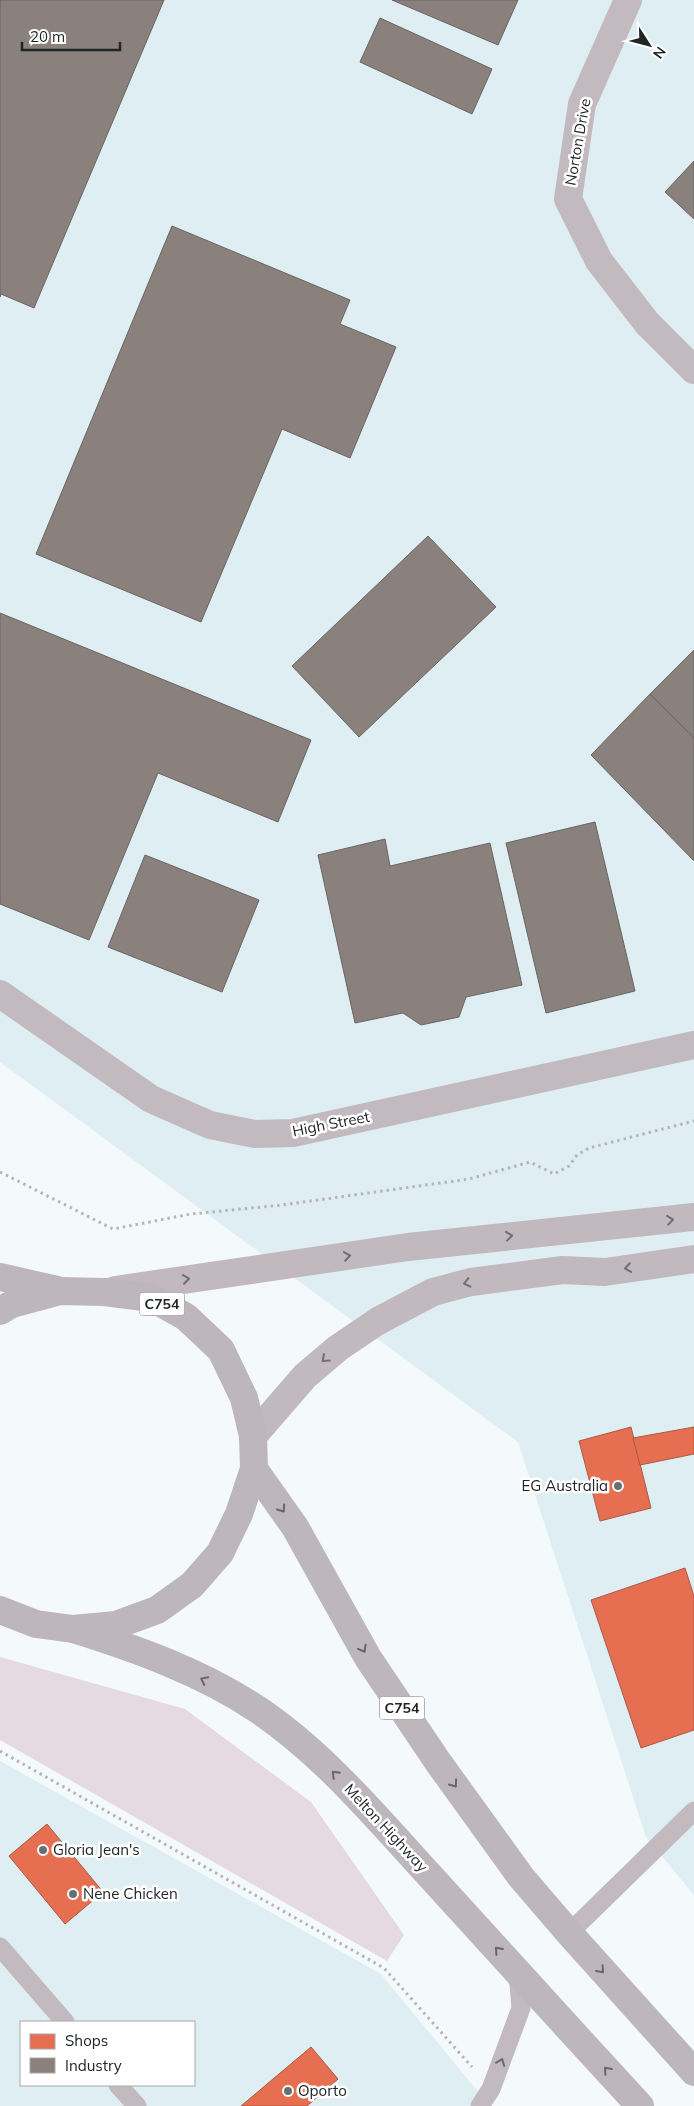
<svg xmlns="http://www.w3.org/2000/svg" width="694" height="2106" viewBox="0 0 694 2106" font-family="Mulish,sans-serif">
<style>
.built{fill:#deeef2;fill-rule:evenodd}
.green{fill:#e5dadf}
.shops{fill:#e76f51;stroke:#ab5944}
.industry{fill:#8a817c;stroke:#6a6562}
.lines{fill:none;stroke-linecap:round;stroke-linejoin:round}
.path{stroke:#b8b4b7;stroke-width:3;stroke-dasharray:2.5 4;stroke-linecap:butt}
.lane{stroke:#c2babf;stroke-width:19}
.street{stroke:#c2babf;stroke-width:28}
.secondary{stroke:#c1b9bd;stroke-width:28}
.highway{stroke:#bdb6bb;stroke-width:28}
.oneway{stroke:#706f72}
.oneway2{stroke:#676669}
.oneway3{stroke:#69686b}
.poi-dot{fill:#6a7071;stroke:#fff;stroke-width:2}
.labels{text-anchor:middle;stroke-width:5;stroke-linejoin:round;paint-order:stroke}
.shield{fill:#fff;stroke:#636667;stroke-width:1}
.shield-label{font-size:14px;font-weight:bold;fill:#202526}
.street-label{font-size:15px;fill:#202526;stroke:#fff}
.poi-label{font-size:15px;fill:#202526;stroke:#fff;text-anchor:start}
</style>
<rect width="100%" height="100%" fill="#f4fafc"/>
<g class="built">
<path d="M0,0H694V1895L646,1837L518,1442L0,1062Z"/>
<path d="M0,1761L381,1974L490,2106H0ZM21,2022H194V2085H21Z"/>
</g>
<path class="green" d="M0,1657L185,1709L311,1802L404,1935L387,1961L0,1740Z"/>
<g class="shops">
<path d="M631,1427L651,1508L600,1521L579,1441Z"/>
<path d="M694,1427V1454L640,1465L633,1438Z"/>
<path d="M685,1568L694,1596V1730L641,1748L591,1600Z"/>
<path d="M47,1824L103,1892L65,1924L9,1856Z"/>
<path d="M311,2047L338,2079L307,2106H241Z"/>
</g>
<g class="industry">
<path d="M0,0H164L34,308L1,294L0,297Z"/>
<path d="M392,0H518L498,45Z"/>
<path d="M380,18L492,69L472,114L360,62Z"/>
<path d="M694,161V219L665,192Z"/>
<path d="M172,226L350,300L340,324L396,347L350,458L282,429L201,622L36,554Z"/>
<path d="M428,536L496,607L359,737L292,666Z"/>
<path d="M0,613L311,740L278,822L158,773L89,940L0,904Z"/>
<path d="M694,650V738L650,694Z"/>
<path d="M650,694L694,738V861L591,755Z"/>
<path d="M595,822L635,991L546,1013L506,843Z"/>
<path d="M385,839L390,866L490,843L522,985L466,997L459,1017L421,1025L403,1013L355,1023L318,855Z"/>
<path d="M145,855L259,900L222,992L108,947Z"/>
</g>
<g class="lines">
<g class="path">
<path d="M0,1172L113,1229L191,1214L282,1205L469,1179L530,1162L554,1174L569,1166L577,1155L589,1148L694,1121"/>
<path d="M0,1751L384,1968L472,2067"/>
</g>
<g class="lane">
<path d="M569,1933L694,1811"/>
<path d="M0,1947L65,2022"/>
<path d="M118,2085L137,2106"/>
<path d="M480,2106L491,2089L521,2008L518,1972"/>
</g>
<g class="street">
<path d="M628,0L582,104L568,199L599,261L647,323L694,370"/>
<path d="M0,994L151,1099L210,1125L255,1134L293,1133L694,1045"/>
</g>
<g class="secondary">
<path d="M115,1290L408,1247L694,1217"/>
<path d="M253,1436L305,1376L338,1348L378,1321L433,1292L471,1282L563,1270L605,1272L694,1259"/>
</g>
<g class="highway">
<path d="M0,1277L57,1290"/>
<path d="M0,1311L12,1304L60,1291L104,1292L152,1298L186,1317L221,1350L244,1398L253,1436L254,1469L239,1514L220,1553L192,1585L157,1610L116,1625L73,1629L36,1624L0,1610"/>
<path d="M254,1469L295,1527L368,1658L438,1762L521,1877L569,1933L694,2072"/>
<path d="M73,1629C137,1649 201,1672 257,1709C324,1754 376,1817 431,1877C500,1953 570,2030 640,2106"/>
</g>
</g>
<defs><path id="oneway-chevron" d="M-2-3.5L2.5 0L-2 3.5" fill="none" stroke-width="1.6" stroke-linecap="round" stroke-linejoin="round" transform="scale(1.25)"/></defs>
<g class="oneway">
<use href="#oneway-chevron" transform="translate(670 1220) rotate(-6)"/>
<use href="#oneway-chevron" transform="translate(509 1236) rotate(-6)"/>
<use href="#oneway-chevron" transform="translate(347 1256) rotate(-8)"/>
<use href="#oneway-chevron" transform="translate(628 1268) rotate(172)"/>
<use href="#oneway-chevron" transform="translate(186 1279) rotate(-8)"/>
<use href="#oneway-chevron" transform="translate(467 1283) rotate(167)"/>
<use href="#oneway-chevron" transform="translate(325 1359) rotate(138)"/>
</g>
<g class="oneway2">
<use href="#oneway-chevron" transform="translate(282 1509) rotate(55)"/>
<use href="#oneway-chevron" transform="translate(363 1649) rotate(61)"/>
<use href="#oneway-chevron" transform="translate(204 1680) rotate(-154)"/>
<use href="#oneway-chevron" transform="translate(335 1774) rotate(-135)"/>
<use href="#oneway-chevron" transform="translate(454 1784) rotate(54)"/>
<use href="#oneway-chevron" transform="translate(498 1950) rotate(-132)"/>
<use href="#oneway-chevron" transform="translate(601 1970) rotate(48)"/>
<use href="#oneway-chevron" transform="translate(607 2070) rotate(-132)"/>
</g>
<use class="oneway3" href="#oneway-chevron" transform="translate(501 2062) rotate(-69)"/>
<g class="poi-dot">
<circle cx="618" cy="1486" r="5"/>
<circle cx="43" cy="1850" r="5"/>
<circle cx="73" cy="1894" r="5"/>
<circle cx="288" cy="2091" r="5"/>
</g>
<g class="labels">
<g class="shield">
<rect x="139.5" y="1292.5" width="45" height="23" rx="4"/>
<rect x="379.5" y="1696.5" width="45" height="23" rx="4"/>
</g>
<g class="shield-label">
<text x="162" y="1309">C754</text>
<text x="402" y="1713">C754</text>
</g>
<g class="street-label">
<text transform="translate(578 142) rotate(-80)" y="5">Norton Drive</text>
<text transform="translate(331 1124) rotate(-11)" y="5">High Street</text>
<text transform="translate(386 1828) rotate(47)" y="5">Melton Highway</text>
</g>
<g class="poi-label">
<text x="608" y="1491" text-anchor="end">EG Australia</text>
<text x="53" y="1855">Gloria Jean's</text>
<text x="83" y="1899">Nene Chicken</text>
<text x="298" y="2096">Oporto</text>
</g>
</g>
<rect x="20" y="2021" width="175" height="65" fill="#ffffff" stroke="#a6a8a8"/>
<rect x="30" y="2034" width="25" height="15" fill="#e76f51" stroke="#a6a8a8"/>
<text x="65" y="2046" font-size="15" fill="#202526">Shops</text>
<rect x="30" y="2058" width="25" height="15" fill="#8a817c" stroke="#a6a8a8"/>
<text x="65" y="2071" font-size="15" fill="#202526">Industry</text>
<g transform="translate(649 45) rotate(126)" stroke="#ffffff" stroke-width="4" paint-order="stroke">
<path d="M0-4L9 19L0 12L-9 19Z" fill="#202526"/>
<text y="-8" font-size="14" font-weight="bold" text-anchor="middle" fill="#202526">N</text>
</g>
<path d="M22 42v8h98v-8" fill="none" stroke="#202526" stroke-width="2.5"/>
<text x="30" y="42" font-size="15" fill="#202526" stroke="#ffffff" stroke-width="4" paint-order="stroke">20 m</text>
</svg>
